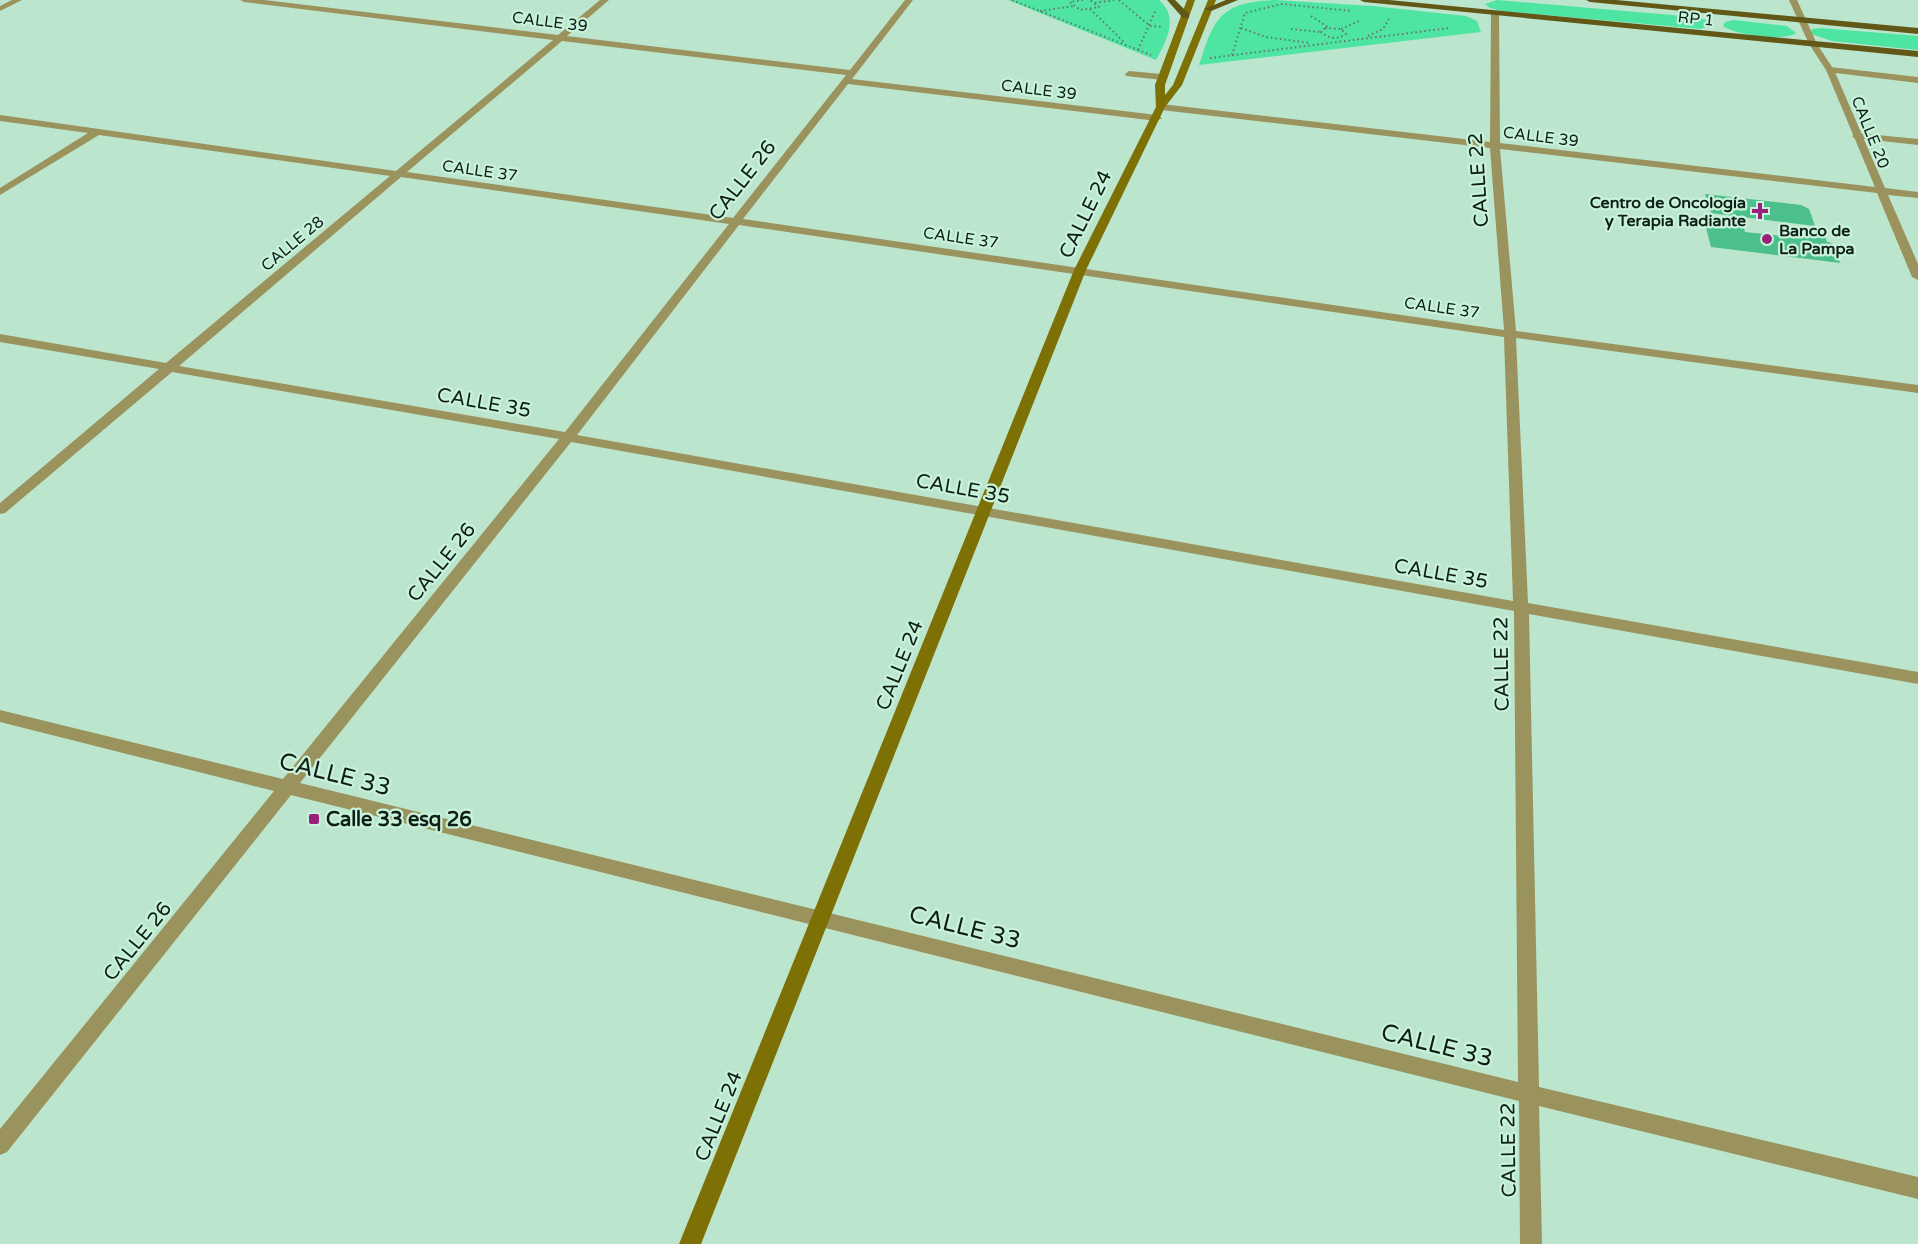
<svg xmlns="http://www.w3.org/2000/svg" width="1918" height="1244" viewBox="0 0 1918 1244" font-family="'Varela Round',sans-serif">
<style>
.green{fill:#4ee5a3}
.building{fill:#4bc08b}
.lines{fill:none;stroke-linecap:round;stroke-linejoin:round}
.path{stroke:#5e7a6a;stroke-width:2;stroke-dasharray:1.5 3;stroke-linecap:butt}
.lane{fill:#9b935d;fill-rule:evenodd}
.street{fill:#9b935d;fill-rule:evenodd}
.secondary{fill:#7d7004;fill-rule:evenodd}
.primary{fill:#615716;fill-rule:evenodd}
.poi-dot{fill:#9a217b;stroke:#c8f2da;stroke-width:2}
.labels{text-anchor:middle;stroke-width:4.5;stroke-linejoin:round;paint-order:stroke}
.far-street-label{font-size:16px;fill:#0f1f17;stroke:#c8f2da}
.far-poi-label{font-size:16px;font-weight:bold;fill:#0f1f17;stroke:#c8f2da;text-anchor:end}
.street-label{font-size:20px;fill:#0f1f17;stroke:#c8f2da}
.poi-label{font-size:20px;font-weight:bold;fill:#0f1f17;stroke:#c8f2da;text-anchor:start}
.near-street-label{font-size:24px;fill:#0f1f17;stroke:#c8f2da}
</style>
<rect width="100%" height="100%" fill="#bbe5cd"/>
<g class="green">
<path d="M1008,0H1159C1179,17 1167,40 1156,60Z"/>
<path d="M1275,0L1373,6L1466,16L1477,21L1481,32L1199,65C1214,17 1221,2 1275,0Z"/>
<path d="M1497,0L1695,17L1706,20L1711,25L1701,29L1501,11L1490,8L1485,4Z"/>
<path d="M1734,20L1787,26L1796,33C1783,42 1735,35 1723,26L1725,22Z"/>
<path d="M1821,28L1918,36V50L1832,41L1811,34L1812,29Z"/>
</g>
<g class="building">
<path d="M1705,194L1801,205L1809,209L1815,226L1711,213Z"/>
<path d="M1704,220L1743,225L1745,232L1791,237L1788,229L1824,234L1827,242L1832,243L1840,263L1711,247Z"/>
</g>
<g class="lines">
<g class="path">
<path d="M1012,0L1151,55"/>
<path d="M1083,0L1070,2L1080,10L1099,7L1090,0"/>
<path d="M1119,0L1150,26L1163,27"/>
<path d="M1095,3L1114,0"/>
<path d="M1090,9L1125,43"/>
<path d="M1040,11L1074,6"/>
<path d="M1311,16L1328,27"/>
<path d="M1241,28L1266,37L1310,43"/>
<path d="M1325,28L1341,29L1346,34C1337,40 1329,39 1321,32Z"/>
<path d="M1291,29L1321,32"/>
<path d="M1341,29L1359,21"/>
<path d="M1368,36L1383,29L1389,19"/>
<path d="M1138,50L1156,9"/>
<path d="M1232,55L1245,13L1282,4L1352,11"/>
<path d="M1210,58L1449,28"/>
</g>
<g class="lane">
<path d="M1830,67L1918,77V83L1827,72V68Z"/>
<path d="M1129,71L1162,74L1166,77L1162,80L1126,76L1125,74Z"/>
<path d="M1857,133L1918,139V145L1854,138L1852,136Z"/>
</g>
<g class="street">
<path d="M12,0H22L0,11V6Z"/>
<path d="M240,0H264L558,35L600,0H609L567,36L850,70L905,0H913L852,79L1157,115L1162,118L1157,121L848,84L743,219L1504,330L1490,148L1161,110L1156,107L1161,104L1490,142L1491,13L1495,11L1499,13L1500,143L1875,187L1826,70L1809,44L1789,0H1797L1817,44L1834,70L1885,188L1918,192V198L1888,195L1918,264V280L1912,277L1877,193L1500,149L1516,331L1918,385V393L1516,338L1528,603L1918,672V684L1529,614L1539,1087L1918,1177V1199L1539,1106L1542,1244H1520L1519,1101L291,795L7,1152L0,1155V1129L274,791L0,722V710L283,779L559,439L172,372L5,513L0,514V503L159,369L0,342V334L166,363L390,176L99,135L0,195V188L88,133L0,121V115L396,171L553,40L244,2ZM562,41L846,75L733,218L407,172ZM401,177L729,224L565,432L179,366ZM739,225L1504,337L1513,601L577,435ZM571,442L1514,611L1518,1082L300,783Z"/>
</g>
<path class="secondary" d="M1187,0H1195L1165,85V95L1173,85L1208,0H1216L1182,85L1165,107L1086,270L701,1244H679L1074,270L1156,107L1155,85Z"/>
<g class="primary">
<path d="M1167,0H1175L1189,14V18H1183Z"/>
<path d="M1226,0H1238L1211,11L1204,9Z"/>
<path d="M1360,0H1389L1918,51V57L1364,2Z"/>
<path d="M1586,0H1616L1918,28V34L1590,2Z"/>
</g>
</g>
<g class="poi-dot">
<path d="M1757 202h6v6h6v6h-6v6h-6v-6h-6v-6h6z"/>
<circle cx="1767" cy="239" r="6"/>
<rect x="308" y="813" width="12" height="12" rx="3"/>
</g>
<g class="labels">
<g class="far-street-label">
<text transform="translate(1696 18) rotate(6)" y="6">RP 1</text>
<text transform="translate(550 21) rotate(7)" y="6">CALLE 39</text>
<text transform="translate(1039 89) rotate(7)" y="6">CALLE 39</text>
<text transform="translate(1871 132) rotate(68)" y="6">CALLE 20</text>
<text transform="translate(1541 136) rotate(7)" y="6">CALLE 39</text>
<text transform="translate(480 170) rotate(8)" y="6">CALLE 37</text>
<text transform="translate(961 237) rotate(8)" y="6">CALLE 37</text>
<text transform="translate(292 243) rotate(-40)" y="6">CALLE 28</text>
<text transform="translate(1442 307) rotate(8)" y="6">CALLE 37</text>
</g>
<g class="far-poi-label">
<text x="1746" y="208">Centro de Oncología<tspan x="1746" dy="18">y Terapia Radiante</tspan></text>
<text x="1779" y="236" text-anchor="start">Banco de<tspan x="1779" dy="18">La Pampa</tspan></text>
</g>
<g class="street-label">
<text transform="translate(742 180) rotate(-52)" y="7">CALLE 26</text>
<text transform="translate(1478 180) rotate(-94)" y="7">CALLE 22</text>
<text transform="translate(1085 214) rotate(-64)" y="7">CALLE 24</text>
<text transform="translate(484 402) rotate(10)" y="7">CALLE 35</text>
<text transform="translate(963 488) rotate(10)" y="7">CALLE 35</text>
<text transform="translate(441 562) rotate(-51)" y="7">CALLE 26</text>
<text transform="translate(1441 573) rotate(10)" y="7">CALLE 35</text>
<text transform="translate(1501 664) rotate(-91)" y="7">CALLE 22</text>
<text transform="translate(899 665) rotate(-68)" y="7">CALLE 24</text>
<text transform="translate(137 941) rotate(-51)" y="7">CALLE 26</text>
<text transform="translate(718 1116) rotate(-68)" y="7">CALLE 24</text>
<text transform="translate(1508 1150) rotate(-91)" y="7">CALLE 22</text>
</g>
<g class="poi-label">
<text x="326" y="826">Calle 33 esq 26</text>
</g>
<g class="near-street-label">
<text transform="translate(335 774) rotate(14)" y="8">CALLE 33</text>
<text transform="translate(965 927) rotate(14)" y="8">CALLE 33</text>
<text transform="translate(1437 1045) rotate(14)" y="8">CALLE 33</text>
</g>
</g>
</svg>
